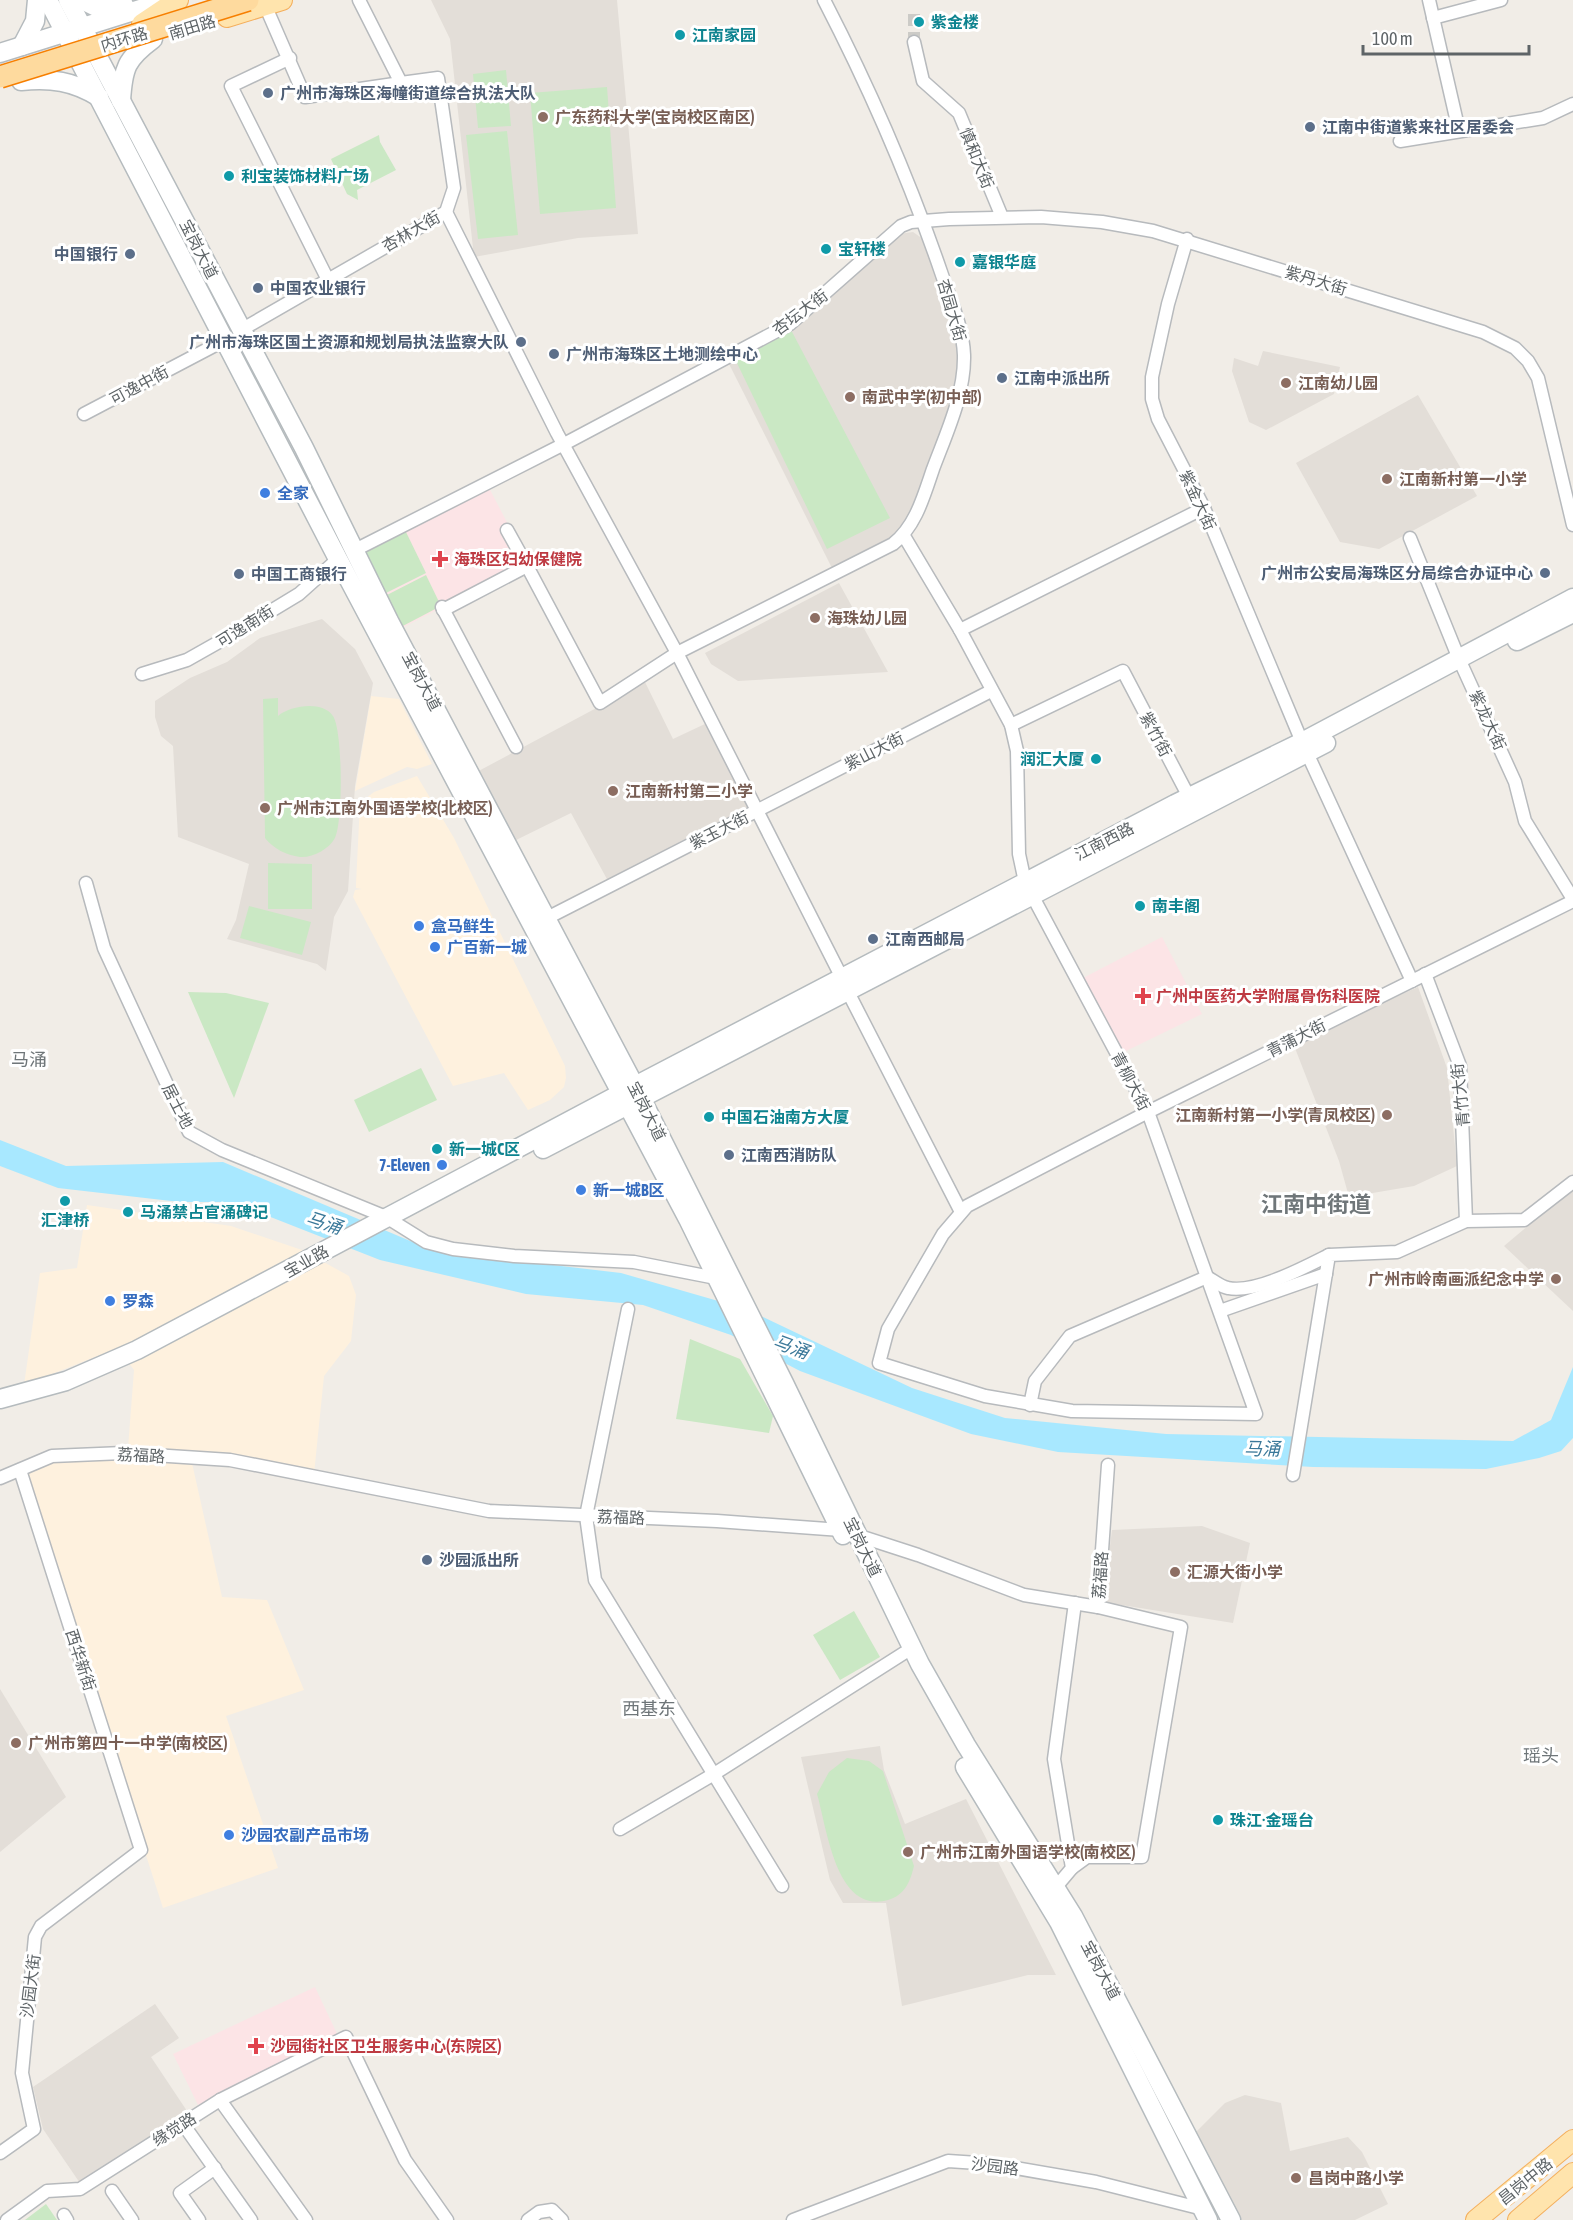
<svg xmlns="http://www.w3.org/2000/svg" width="1573" height="2220" viewBox="0 0 1573 2220" font-family="'Asap Condensed','Noto Sans SC',sans-serif">
<style>
.commercial{fill:#fef1de}
.education{fill:#e3ded8}
.medical{fill:#fce4e6}
.green{fill:#cae8c4}
.water{fill:#a8e8ff}
.lines{fill:none;stroke-linecap:round;stroke-linejoin:round}
.minor-tunnel{stroke:#cccbc7;stroke-width:12;stroke-dasharray:12 6;stroke-linecap:butt}
.minor-casing{stroke:#b7babd;stroke-width:15}
.secondary-casing{stroke:#b5bbbe;stroke-width:21}
.primary-casing{stroke:#f4af5d;stroke-width:22}
.minor{stroke:#fff;stroke-width:12}
.secondary{stroke:#fff;stroke-width:18}
.primary{stroke:#ffe4ad;stroke-width:20}
.trunk-bridge-casing{stroke:#f77f00;stroke-width:24;stroke-linecap:butt}
.trunk-bridge{stroke:#feda9e;stroke-width:21}
.culture-dot{fill:#0f9aa8;stroke:#fff;stroke-width:2}
.service-dot{fill:#5c6f8a;stroke:#fff;stroke-width:2}
.education-dot{fill:#8d6e63;stroke:#fff;stroke-width:2}
.shop-dot{fill:#3f7fe0;stroke:#fff;stroke-width:2}
.health-dot{fill:#e0444e;stroke:#fff;stroke-width:2}
.labels{text-anchor:middle;stroke-width:6;stroke-linejoin:round;paint-order:stroke}
.culture-label{font-size:16px;font-weight:bold;fill:#0d838f;stroke:#fff;text-anchor:start}
.street-label{font-size:16px;fill:#5e6467;stroke:#fff}
.service-label{font-size:16px;font-weight:bold;fill:#4e5e75;stroke:#fff;text-anchor:start}
.education-label{font-size:16px;font-weight:bold;fill:#785e54;stroke:#fff;text-anchor:start}
.shop-label{font-size:16px;font-weight:bold;fill:#366cbe;stroke:#fff;text-anchor:start}
.health-label{font-size:16px;font-weight:bold;fill:#be3a42;stroke:#fff;text-anchor:start}
.neighbourhood-label{font-size:18px;fill:#6f7679;stroke:#fff}
.water-label{font-size:18px;font-style:italic;fill:#3a7899;stroke:#fff}
.district-label{font-size:22px;font-weight:bold;fill:#6f7679;stroke:#fff}
</style>
<rect width="100%" height="100%" fill="#f1ede7"/>
<g class="commercial">
<path d="M371,696L399,699L432,764L417,769L407,767L355,791Z"/>
<path d="M417,776L454,838L565,1066L566,1078L564,1087L550,1100L528,1110L504,1073L453,1086L353,897L355,890L362,889L356,888V884L360,803L374,792Z"/>
<path d="M87,1205L231,1226L302,1250L349,1276L356,1295L351,1341L324,1376L314,1474L128,1448L134,1370L118,1348L24,1385L40,1273L77,1268Z"/>
<path d="M125,1457L192,1463L222,1597L267,1600L304,1690L226,1716L278,1868L163,1908L23,1474L55,1461Z"/>
</g>
<g class="education">
<path d="M431,0H617L638,234L578,238L474,257L450,39Z"/>
<path d="M913,232L923,239L935,264L962,356L948,421L910,519L900,535L835,574L728,362L899,234Z"/>
<path d="M1263,351L1340,367L1334,394L1266,430L1249,422L1232,371L1234,358L1258,366Z"/>
<path d="M1418,395L1477,496L1379,549L1340,542L1296,463Z"/>
<path d="M839,583L888,672L738,681L711,664L705,653Z"/>
<path d="M322,619L355,649L373,683L355,786L348,891L334,917L326,971L317,964L227,939L236,920L249,864L178,837L173,746L161,736L155,717V701L190,678L227,662L260,638Z"/>
<path d="M645,682L673,739L707,723L753,809L608,881L571,813L510,843L473,774Z"/>
<path d="M1418,987L1447,1068L1457,1166L1414,1186L1349,1197L1339,1161L1293,1043Z"/>
<path d="M1573,1188V1311L1504,1246Z"/>
<path d="M1202,1526L1250,1543L1233,1623L1103,1602L1112,1530Z"/>
<path d="M0,1689L66,1797L0,1852Z"/>
<path d="M880,1746L884,1770L905,1824L966,1799L1056,1975H1028L902,2006L886,1903H843L830,1880L801,1757Z"/>
<path d="M155,2004L179,2038L151,2057L189,2114L82,2186L43,2129L33,2087Z"/>
<path d="M1245,2095L1281,2103L1290,2151L1348,2137L1362,2152L1388,2204L1355,2220H1240L1193,2135L1225,2103Z"/>
</g>
<g class="medical">
<path d="M488,486L510,528L522,566L398,630L359,551Z"/>
<path d="M1162,937L1202,1014L1124,1052L1083,978Z"/>
<path d="M315,1987L339,2038L198,2105L173,2054Z"/>
</g>
<g class="green">
<path d="M506,70L511,126L478,128L473,74Z"/>
<path d="M607,87L616,208L540,214L530,93Z"/>
<path d="M507,131L518,235L478,239L466,135Z"/>
<path d="M379,135L380,142L396,170L357,190L358,200L347,194L331,159Z"/>
<path d="M790,328L890,518L827,549L735,359Z"/>
<path d="M405,530L426,573L382,595L361,552Z"/>
<path d="M426,575L441,606L399,628L383,597Z"/>
<path d="M278,698V716C290,706 322,700 333,716C343,731 343,822 335,838C329,849 313,858 300,857C286,855 274,849 265,838L263,699Z"/>
<path d="M268,863L312,864V909H268Z"/>
<path d="M249,906L311,922L302,955L240,938Z"/>
<path d="M188,992L226,993L269,1003L234,1098Z"/>
<path d="M421,1068L437,1100L369,1132L354,1100Z"/>
<path d="M690,1339L740,1359L773,1416L769,1433L676,1419Z"/>
<path d="M854,1611L880,1657L840,1680L813,1635Z"/>
<path d="M847,1758L869,1761L883,1771L914,1866C910,1882 905,1895 888,1900C836,1915 827,1828 817,1794L829,1772Z"/>
<path d="M46,2204L57,2220H25Z"/>
</g>
<path class="water" d="M0,1140L66,1166L223,1162L434,1251L621,1273L746,1309L912,1388L1005,1418L1166,1434L1513,1441L1551,1420L1573,1367V1438L1561,1451L1539,1458L1486,1469L1313,1467L1058,1452L971,1434L800,1371L731,1335L643,1305L526,1294L380,1260L232,1202H180L58,1188L0,1166Z"/>
<g class="lines">
<path class="minor-tunnel" d="M914,14V42"/>
<g class="minor-casing">
<g id="minor">
<path d="M1429,0L1459,131"/>
<path d="M265,5L305,97L401,83"/>
<path d="M1433,18L1501,0"/>
<path d="M914,42L923,81L959,113L1002,217"/>
<path d="M290,58L231,86L327,278"/>
<path d="M1400,141L1543,118L1573,104"/>
<path d="M446,212L557,433L677,653L842,978"/>
<path d="M1187,239L1168,304L1152,377V399L1158,419L1204,508L1302,742L1412,981"/>
<path d="M241,330L446,212L454,188L438,78L401,83L359,0"/>
<path d="M84,414L225,340"/>
<path d="M904,536L960,630L1011,725L1017,751L1019,854L1025,882L1148,1112L1256,1414L1072,1411L985,1396L879,1363L888,1329L943,1234L967,1206L1148,1112L1573,901"/>
<path d="M1410,538L1459,659L1515,782L1525,821L1573,899"/>
<path d="M355,550L566,443L790,324L901,226L911,222L949,219L1041,217L1102,222L1153,231L1483,332L1515,348L1528,361L1538,378L1573,525"/>
<path d="M527,566L600,703L677,653L893,544C916,526 924,495 933,469C946,434 965,394 964,355C963,327 950,299 941,272C909,179 869,87 824,0"/>
<path d="M442,607L516,747"/>
<path d="M443,610L527,566L507,530"/>
<path d="M960,630L1204,508"/>
<path d="M142,674L187,660L233,634L299,594L338,559"/>
<path d="M1011,725L1123,671L1189,797"/>
<path d="M86,883L104,948L189,1132L222,1150L386,1217L426,1242L453,1249L514,1256L634,1262L716,1278"/>
<path d="M547,918L991,691"/>
<path d="M1425,974L1460,1066L1466,1221"/>
<path d="M848,992L961,1212"/>
<path d="M1207,1277C1213,1280 1221,1287 1228,1288C1255,1294 1305,1267 1329,1255"/>
<path d="M628,1309L586,1516L595,1580L782,1886"/>
<path d="M1220,1311L1326,1274"/>
<path d="M1030,1405L1035,1381L1070,1336L1207,1277"/>
<path d="M1293,1475L1329,1255L1397,1252L1466,1221L1524,1220L1573,1182"/>
<path d="M0,1478L52,1456L123,1453L230,1460L489,1511L717,1521L841,1530L918,1555L1024,1595L1098,1607L1108,1465"/>
<path d="M620,1829L714,1774L904,1653"/>
<path d="M1072,1868L1087,1857H1142L1181,1627L1098,1607"/>
<path d="M1056,1887L1072,1868L1054,1759L1075,1603"/>
<path d="M220,2100L306,2220"/>
<path d="M183,2124L251,2220"/>
<path d="M0,2153L34,2129L22,2073L35,1937L41,1926L141,1850L20,1470"/>
<path d="M112,2191L132,2220"/>
<path d="M64,2215L67,2220"/>
<path d="M7,2220L47,2191L80,2189L220,2100L346,2037L405,2160L447,2220"/>
<path d="M199,2220L180,2193L215,2168"/>
<path d="M528,2220L539,2212L552,2210L562,2220"/>
<path d="M793,2220L948,2161L993,2164L1096,2182L1203,2209"/>
</g>
</g>
<g class="secondary-casing">
<g id="secondary">
<path d="M48,0L338,559L688,1219L843,1535"/>
<path d="M68,0L304,448L389,621L641,1098L784,1383L920,1664L966,1745L1073,1916L1231,2220"/>
<path d="M82,0L98,8L124,5"/>
<path d="M22,46L35,21L37,0"/>
<path d="M0,53L169,0"/>
<path d="M21,81C51,78 73,81 99,97"/>
<path d="M121,101C123,68 126,59 153,39"/>
<path d="M1517,641L1573,613"/>
<path d="M543,1149L1326,743"/>
<path d="M0,1399L66,1381L137,1350L635,1086L1175,804L1302,742L1573,598"/>
<path d="M965,1767L1059,1922L1208,2220"/>
</g>
</g>
<g class="primary-casing">
<g id="primary">
<path d="M227,17L282,0"/>
<path d="M142,24L178,0"/>
<path d="M1476,2220L1573,2140"/>
<path d="M1518,2220L1573,2173"/>
</g>
</g>
<use href="#minor" class="minor"/>
<use href="#secondary" class="secondary"/>
<use href="#primary" class="primary"/>
<g class="trunk-bridge-casing">
<path id="trunk-bridge" d="M0,77L248,0"/>
</g>
<use href="#trunk-bridge" class="trunk-bridge"/>
</g>
<g class="culture-dot">
<circle cx="919" cy="22" r="6"/>
<circle cx="680" cy="35" r="6"/>
<circle cx="229" cy="176" r="6"/>
<circle cx="826" cy="249" r="6"/>
<circle cx="960" cy="262" r="6"/>
<circle cx="1096" cy="759" r="6"/>
<circle cx="1140" cy="906" r="6"/>
<circle cx="709" cy="1117" r="6"/>
<circle cx="437" cy="1149" r="6"/>
<circle cx="65" cy="1201" r="6"/>
<circle cx="128" cy="1212" r="6"/>
<circle cx="1218" cy="1820" r="6"/>
</g>
<g class="service-dot">
<circle cx="268" cy="93" r="6"/>
<circle cx="1310" cy="127" r="6"/>
<circle cx="130" cy="254" r="6"/>
<circle cx="258" cy="288" r="6"/>
<circle cx="521" cy="342" r="6"/>
<circle cx="554" cy="354" r="6"/>
<circle cx="1002" cy="378" r="6"/>
<circle cx="1545" cy="573" r="6"/>
<circle cx="239" cy="574" r="6"/>
<circle cx="873" cy="939" r="6"/>
<circle cx="729" cy="1155" r="6"/>
<circle cx="427" cy="1560" r="6"/>
</g>
<g class="education-dot">
<circle cx="543" cy="117" r="6"/>
<circle cx="1286" cy="383" r="6"/>
<circle cx="850" cy="397" r="6"/>
<circle cx="1387" cy="479" r="6"/>
<circle cx="815" cy="618" r="6"/>
<circle cx="613" cy="791" r="6"/>
<circle cx="265" cy="808" r="6"/>
<circle cx="1387" cy="1115" r="6"/>
<circle cx="1556" cy="1279" r="6"/>
<circle cx="1175" cy="1572" r="6"/>
<circle cx="16" cy="1743" r="6"/>
<circle cx="908" cy="1852" r="6"/>
<circle cx="1296" cy="2178" r="6"/>
</g>
<g class="shop-dot">
<circle cx="265" cy="493" r="6"/>
<circle cx="419" cy="926" r="6"/>
<circle cx="435" cy="947" r="6"/>
<circle cx="442" cy="1165" r="6"/>
<circle cx="581" cy="1190" r="6"/>
<circle cx="110" cy="1301" r="6"/>
<circle cx="229" cy="1835" r="6"/>
</g>
<g class="health-dot">
<path d="M437 550h6v6h6v6h-6v6h-6v-6h-6v-6h6z"/>
<path d="M1140 987h6v6h6v6h-6v6h-6v-6h-6v-6h6z"/>
<path d="M253 2037h6v6h6v6h-6v6h-6v-6h-6v-6h6z"/>
</g>
<g class="labels">
<g class="culture-label">
<text x="931" y="28">紫金楼</text>
<text x="692" y="41">江南家园</text>
<text x="241" y="182">利宝装饰材料广场</text>
<text x="838" y="255">宝轩楼</text>
<text x="972" y="268">嘉银华庭</text>
<text x="1084" y="765" text-anchor="end">润汇大厦</text>
<text x="1152" y="912">南丰阁</text>
<text x="721" y="1123">中国石油南方大厦</text>
<text x="449" y="1155">新一城C区</text>
<text x="140" y="1218">马涌禁占官涌碑记</text>
<text x="65" y="1226" text-anchor="middle">汇津桥</text>
<text x="1230" y="1826">珠江·金瑶台</text>
</g>
<g class="street-label">
<text transform="translate(192 27) rotate(-17)" y="6">南田路</text>
<text transform="translate(124 39) rotate(-17)" y="6">内环路</text>
<text transform="translate(977 158) rotate(68)" y="6">慎和大街</text>
<text transform="translate(411 231) rotate(-30)" y="6">杏林大街</text>
<text transform="translate(199 249) rotate(63)" y="6">宝岗大道</text>
<text transform="translate(1316 280) rotate(17)" y="6">紫丹大街</text>
<text transform="translate(952 310) rotate(74)" y="6">杏园大街</text>
<text transform="translate(800 312) rotate(-37)" y="6">杏坛大街</text>
<text transform="translate(139 385) rotate(-28)" y="6">可逸中街</text>
<text transform="translate(1198 500) rotate(65)" y="6">紫金大街</text>
<text transform="translate(245 626) rotate(-32)" y="6">可逸南街</text>
<text transform="translate(422 681) rotate(62)" y="6">宝岗大道</text>
<text transform="translate(1488 720) rotate(65)" y="6">紫龙大街</text>
<text transform="translate(1156 734) rotate(62)" y="6">紫竹街</text>
<text transform="translate(874 751) rotate(-27)" y="6">紫山大街</text>
<text transform="translate(719 830) rotate(-27)" y="6">紫玉大街</text>
<text transform="translate(1104 841) rotate(-27)" y="6">江南西路</text>
<text transform="translate(1296 1038) rotate(-27)" y="6">青蒲大街</text>
<text transform="translate(1131 1081) rotate(62)" y="6">青柳大街</text>
<text transform="translate(1460 1095) rotate(-96)" y="6">青竹大街</text>
<text transform="translate(178 1106) rotate(63)" y="6">居士地</text>
<text transform="translate(647 1111) rotate(63)" y="6">宝岗大道</text>
<text transform="translate(306 1261) rotate(-29)" y="6">宝业路</text>
<text transform="translate(141 1455) rotate(3)" y="6">荔福路</text>
<text transform="translate(621 1517) rotate(2)" y="6">荔福路</text>
<text transform="translate(863 1547) rotate(64)" y="6">宝岗大道</text>
<text transform="translate(1100 1575) rotate(-86)" y="6">荔福路</text>
<text transform="translate(81 1660) rotate(72)" y="6">西华新街</text>
<text transform="translate(1101 1970) rotate(62)" y="6">宝岗大道</text>
<text transform="translate(30 1986) rotate(-83)" y="6">沙园大街</text>
<text transform="translate(174 2129) rotate(-32)" y="6">缘觉路</text>
<text transform="translate(995 2166) rotate(7)" y="6">沙园路</text>
<text transform="translate(1525 2181) rotate(-39)" y="6">昌岗中路</text>
</g>
<g class="service-label">
<text x="280" y="99">广州市海珠区海幢街道综合执法大队</text>
<text x="1322" y="133">江南中街道紫来社区居委会</text>
<text x="118" y="260" text-anchor="end">中国银行</text>
<text x="270" y="294">中国农业银行</text>
<text x="509" y="348" text-anchor="end">广州市海珠区国土资源和规划局执法监察大队</text>
<text x="566" y="360">广州市海珠区土地测绘中心</text>
<text x="1014" y="384">江南中派出所</text>
<text x="1533" y="579" text-anchor="end">广州市公安局海珠区分局综合办证中心</text>
<text x="251" y="580">中国工商银行</text>
<text x="885" y="945">江南西邮局</text>
<text x="741" y="1161">江南西消防队</text>
<text x="439" y="1566">沙园派出所</text>
</g>
<g class="education-label">
<text x="555" y="123">广东药科大学(宝岗校区南区)</text>
<text x="1298" y="389">江南幼儿园</text>
<text x="862" y="403">南武中学(初中部)</text>
<text x="1399" y="485">江南新村第一小学</text>
<text x="827" y="624">海珠幼儿园</text>
<text x="625" y="797">江南新村第二小学</text>
<text x="277" y="814">广州市江南外国语学校(北校区)</text>
<text x="1375" y="1121" text-anchor="end">江南新村第一小学(青凤校区)</text>
<text x="1544" y="1285" text-anchor="end">广州市岭南画派纪念中学</text>
<text x="1187" y="1578">汇源大街小学</text>
<text x="28" y="1749">广州市第四十一中学(南校区)</text>
<text x="920" y="1858">广州市江南外国语学校(南校区)</text>
<text x="1308" y="2184">昌岗中路小学</text>
</g>
<g class="shop-label">
<text x="277" y="499">全家</text>
<text x="431" y="932">盒马鲜生</text>
<text x="447" y="953">广百新一城</text>
<text x="430" y="1171" text-anchor="end">7-Eleven</text>
<text x="593" y="1196">新一城B区</text>
<text x="122" y="1307">罗森</text>
<text x="241" y="1841">沙园农副产品市场</text>
</g>
<g class="health-label">
<text x="454" y="565">海珠区妇幼保健院</text>
<text x="1156" y="1002">广州中医药大学附属骨伤科医院</text>
<text x="270" y="2052">沙园街社区卫生服务中心(东院区)</text>
</g>
<g class="neighbourhood-label">
<text x="29" y="1066">马涌</text>
<text x="649" y="1715">西基东</text>
<text x="1541" y="1762">瑶头</text>
</g>
<g class="water-label">
<text transform="translate(324 1223) rotate(18)" y="6">马涌</text>
<text transform="translate(791 1347) rotate(20)" y="6">马涌</text>
<text transform="translate(1262 1449) rotate(1)" y="6">马涌</text>
</g>
<g class="district-label">
<text x="1316" y="1212">江南中街道</text>
</g>
</g>
<path d="M1363 45v9h166v-9" fill="none" stroke="#5e6467" stroke-width="3"/>
<text x="1372" y="45" font-size="18" fill="#5e6467" stroke="#ffffff" stroke-width="4.5" paint-order="stroke">100 m</text>
</svg>
